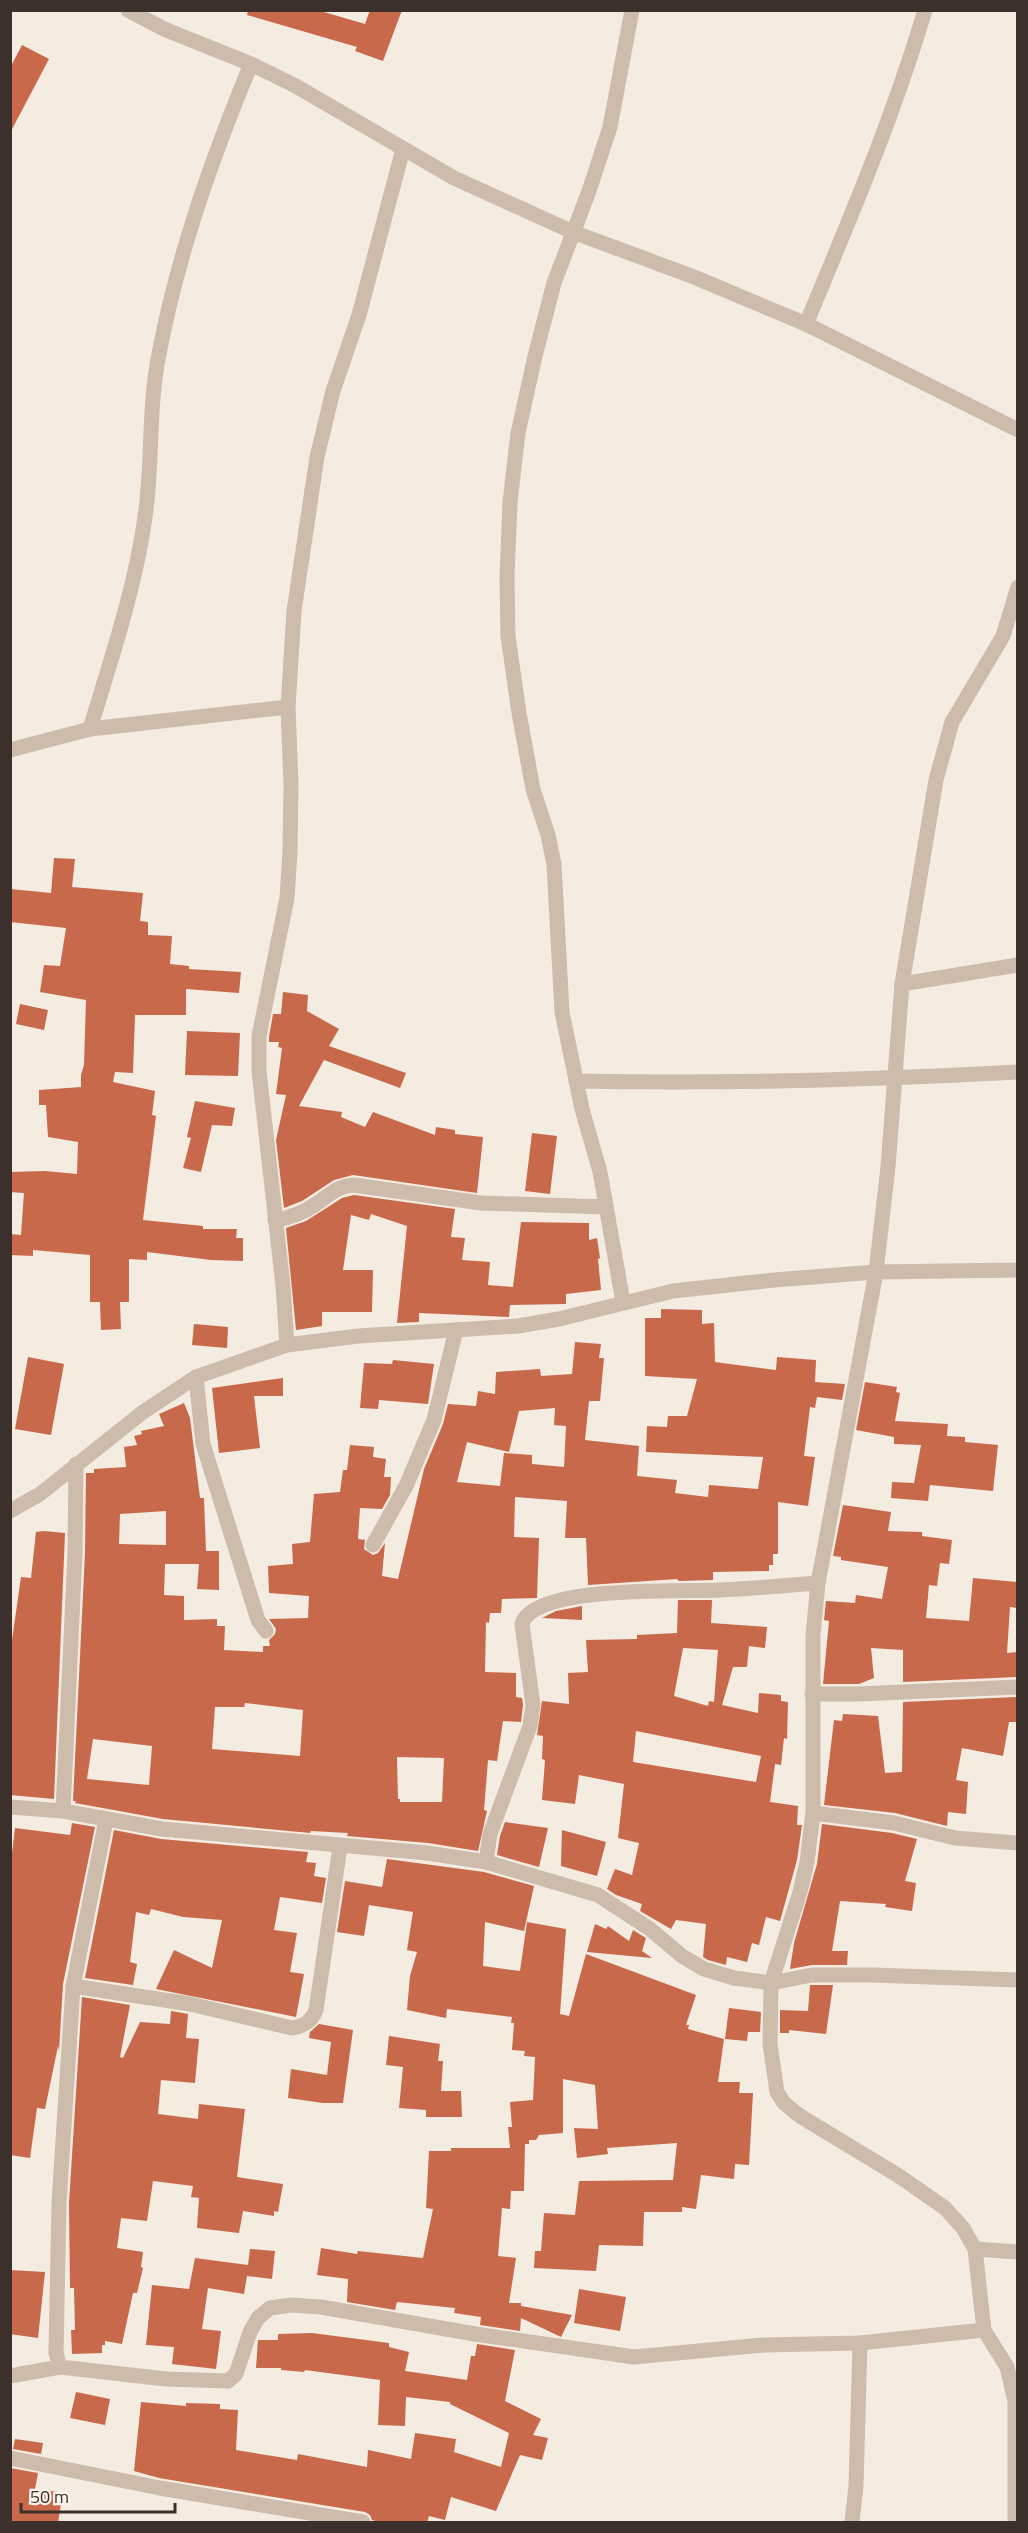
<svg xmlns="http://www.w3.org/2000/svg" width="1028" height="2533" viewBox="0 0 1028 2533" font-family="'Titillium Web',sans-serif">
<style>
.building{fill:#c8694b;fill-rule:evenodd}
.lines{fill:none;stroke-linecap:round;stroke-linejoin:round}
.minor{stroke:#cdbbac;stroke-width:15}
.tertiary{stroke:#cdbbac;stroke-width:15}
</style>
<rect width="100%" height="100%" fill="#f4ebe1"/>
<g class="building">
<path d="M248,10H317L365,24L370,10H402L383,61L355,51L357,47L247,15Z"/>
<path d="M22,45L49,59L10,133V68Z"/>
<path d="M54,858L75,859L72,887L143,893L140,921L148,922V935L172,936L170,964L189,966V969L241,972L239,993L186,989V1015H135L133,1073L115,1072L113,1082L155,1091L152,1115L156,1116L143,1220L203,1226V1229H237L236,1238H243V1261L211,1260L147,1252V1260L129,1259V1302H120L121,1329L101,1330L100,1302H90V1255L33,1250V1256L10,1255V1234L21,1235L24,1193L10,1192V1172L45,1171L77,1174L78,1142L48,1137L46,1105H39V1090L81,1087V1075L84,1065L86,1000L40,992L44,965L60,966L66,928L10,922V889L51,893Z"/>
<path d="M283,992L308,995L307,1011L339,1029L329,1046L406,1073L400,1088L324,1060L299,1106L342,1112L341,1117L365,1127L373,1112L435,1135L436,1127L455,1130V1134L483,1137L477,1193L353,1175L334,1180L302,1201L284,1208L276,1140L286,1095L276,1094L282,1048L278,1047L279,1042H269V1037L273,1014H281Z"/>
<path d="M20,1004L48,1010L44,1030L16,1024Z"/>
<path d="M187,1031L240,1033L238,1076L185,1075Z"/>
<path d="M195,1101L235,1108L232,1126L212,1125L201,1172L183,1168L191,1138L187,1137Z"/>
<path d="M532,1133L557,1136L550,1194L525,1191Z"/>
<path d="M354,1195L455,1209L451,1237L465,1238L462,1260L490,1262L488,1285L513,1287L521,1222L589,1223V1240L597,1238L600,1258L598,1259L601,1290L566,1294V1304L510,1305L509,1317L419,1313V1322L397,1323L407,1226L371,1214L369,1220L351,1215L343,1270H373L372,1312H322V1326L296,1330L286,1228L306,1221L342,1198Z"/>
<path d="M661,1309L702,1310V1324L714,1323L715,1362L776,1370L777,1357L816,1360L815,1382L845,1384L842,1400L817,1397L815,1408L810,1407L804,1456L815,1457L808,1506L778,1502V1554H773V1565H769V1571L713,1572V1580L679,1581L677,1579L588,1585L586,1538H565L567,1501L515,1497L514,1537L539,1538L537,1598L502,1599L501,1613H490L489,1623L486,1622L485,1672L516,1673V1697L522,1698L523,1705L521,1722L503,1721L497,1761L488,1760L484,1810L487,1811L478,1851L428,1843L347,1836L348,1833L311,1831L310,1833L163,1819L75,1803L76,1801H73L85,1553L86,1473H94V1469L126,1467L124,1447L137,1445L134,1436L142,1434L141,1431L164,1426L159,1414L184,1403L190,1418L200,1498H204L206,1551H219V1590L197,1589L199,1564H165L164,1595L184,1596V1620L217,1619V1626H225L224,1650L263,1652V1646H270L269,1640L275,1634L276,1629L269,1619L308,1618L309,1596L269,1593L268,1566L293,1564L292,1544L310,1542L314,1494L340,1492L343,1470H347L350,1445L374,1447L373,1457L386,1459L384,1477H391L390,1495L382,1509L360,1508L358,1539L365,1540L364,1549L373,1555L378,1553L385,1543L382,1576L398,1579L424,1469L443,1424L448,1404L476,1406L478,1391L495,1394L496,1372L540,1369L541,1376L572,1374L575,1342L601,1344L599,1358H604L600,1401H589L585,1440L639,1446L637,1476L677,1480L675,1493L708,1497L709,1485L758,1489L763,1457L646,1452L647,1426L667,1427L668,1416H687L697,1379L645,1376V1318H661ZM555,1408L554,1425L566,1426L564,1467L532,1464V1455L504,1453L500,1486L457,1482L467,1442L509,1452L519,1411ZM166,1511V1545L119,1544L120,1514ZM245,1703L303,1710L300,1756L212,1749L215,1707H244ZM93,1739L152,1746L149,1785L87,1779ZM397,1757L444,1758L442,1802H400V1799H398Z"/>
<path d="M194,1324L228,1327L227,1348L192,1345Z"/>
<path d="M28,1357L64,1364L51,1435L15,1429Z"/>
<path d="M393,1360L434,1364L428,1404L379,1400L378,1409L360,1408L364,1363L392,1364Z"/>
<path d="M283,1378V1396H254L260,1448L219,1453L212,1388Z"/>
<path d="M865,1382L897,1387L896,1392L900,1393L895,1421L948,1424L947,1436L965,1437V1442L998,1445L993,1491L930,1485L928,1501L891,1498L892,1482L914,1483L921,1445L894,1444V1437L856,1430Z"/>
<path d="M843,1505L891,1512L888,1531L922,1532V1536L952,1540L949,1564L940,1563L937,1586L929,1585L926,1618L969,1621L973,1578L1017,1582V1608L1010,1607L1007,1653L1017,1652V1677L903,1682V1650L871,1648L874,1678L859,1684H823L829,1621L824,1620L826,1601L855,1603L856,1595L882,1599L888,1567L841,1560V1557L833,1556Z"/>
<path d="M44,1531L65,1533L54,1799L10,1795V1654L21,1577L31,1578L36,1532Z"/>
<path d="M678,1600H712L711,1623L767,1627L765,1648L749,1646L747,1667H733L722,1705L758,1713L759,1693L781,1695V1701L788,1702L787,1739L784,1738L781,1765L775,1764L770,1802L798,1806L797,1825H802L797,1860L780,1921L766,1917L759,1945L752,1943L747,1962L727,1957L726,1965L708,1960L703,1957L706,1924L676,1920L671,1929L640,1911L642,1904L616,1895L607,1889L615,1869L632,1875L639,1843L618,1838L624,1784L579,1775L575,1804L542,1800L545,1760L542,1759L543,1736L537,1735L542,1701L569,1704L568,1673L588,1672L586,1640L637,1639V1635L677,1633ZM683,1648L718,1650L714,1702L709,1701L708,1706L674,1696ZM636,1731L761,1756L756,1782L633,1762Z"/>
<path d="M582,1606V1620L542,1618L556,1611Z"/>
<path d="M1016,1697L1017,1722H1009L1003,1756L962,1748L956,1780L968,1782L966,1814L948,1812L947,1826L895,1813L824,1805L834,1720L842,1721L843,1714L878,1716L885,1773L902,1772L903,1702Z"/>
<path d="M505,1822L548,1828L539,1867L497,1855L500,1836Z"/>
<path d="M72,1823L95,1827L63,1984L59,2051L58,2046L45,2109L37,2108L30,2158L10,2155V1870L15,1828L70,1835Z"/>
<path d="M822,1824L892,1833L917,1839L905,1881L916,1883L912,1911L885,1907L886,1904L840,1901L832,1951H848L847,1965H812L790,1969L794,1943L817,1864Z"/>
<path d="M114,1830L161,1839L308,1852L306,1862L316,1863L314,1876L326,1878L322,1903L280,1897L274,1930L297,1933L290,1972L304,1974L296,2017L156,1989L174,1950L212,1968L222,1920L183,1917L151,1909L149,1915L136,1912L130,1962L137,1964L133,1985L85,1978Z"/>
<path d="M562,1830L606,1842L597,1876L561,1866Z"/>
<path d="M387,1859L484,1872L534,1886L524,1931L485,1922L483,1966L520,1971L527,1922L566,1929L560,2014L569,2016L586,1954L696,1995L686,2025H689L688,2029L724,2039L718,2082H740L739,2093H753L749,2165L735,2164L734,2179L701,2175L696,2209L682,2207V2212H644L643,2246L599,2245L596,2271L534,2268L535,2251H541L544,2213L575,2215L579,2181L673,2180L677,2143L607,2148L608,2154L577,2158L574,2128L598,2129L595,2085L563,2079V2133L539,2135L536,2140H529V2144H525L524,2191H511L510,2209L502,2208L498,2256L516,2258L509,2303H521V2306L572,2315L561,2337L521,2318L520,2331L480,2325L481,2317L454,2313L455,2308L397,2302L395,2310L347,2302L348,2279L317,2275L321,2248L357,2254L358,2251L423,2258L433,2209L426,2208L429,2151H451V2148H510L508,2127H512L510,2102L533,2100L535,2057L524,2056L525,2051L512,2050L514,2023H511L512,2017L447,2009L446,2018L407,2010L410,1976L417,1952L407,1950L413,1912L369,1905L364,1936L337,1932L345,1881L382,1887Z"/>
<path d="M595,1924L606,1929L608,1926L629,1941L633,1930L646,1938L642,1951L652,1958L587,1952Z"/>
<path d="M810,1985H833L826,2034L789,2030V2033H780V2010L808,2011Z"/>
<path d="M82,1997L130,2005L120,2057L123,2058L140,2022L170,2024L171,2011L188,2014L186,2038L199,2039L195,2083L161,2080L158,2114L198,2119L199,2104L245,2109L237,2177L283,2184L278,2212L274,2211V2216L243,2211L239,2233L197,2228L199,2198L191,2197L193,2186L153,2181L147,2221L121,2218L117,2248L143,2252L141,2267L143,2268L137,2293H133L122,2344L105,2341V2345H102V2353L72,2354L71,2330H75L74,2288H70L69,2203Z"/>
<path d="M729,2008L761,2012L760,2032H748L747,2041L725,2039Z"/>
<path d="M319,2024L353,2030L343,2103H323L288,2098L291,2069L327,2075L331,2042L309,2038L310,2032Z"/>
<path d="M389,2036L440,2044L438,2061H443L441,2091H461L462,2117H426V2110L399,2108L403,2067L386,2065Z"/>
<path d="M250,2249L275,2251L272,2279L247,2276L244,2294L208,2288L202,2329L221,2331L216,2369L172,2364L174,2347L146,2345L152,2285L189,2289L195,2258L248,2265Z"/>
<path d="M10,2270L45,2272L38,2338L10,2334Z"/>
<path d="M579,2289L626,2297L620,2331L574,2323Z"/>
<path d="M312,2333L389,2343V2347L409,2352L405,2371L467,2380L471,2356H475L477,2344L515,2350L505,2401L541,2419L533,2435L548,2438L542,2460L520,2455L496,2511L451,2497L445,2520L429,2516L427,2523H383L372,2520L370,2515L365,2512L159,2478L134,2471L141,2402L186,2406V2403L220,2404V2409L238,2410L236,2450L297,2460L298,2454L367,2467L368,2450L411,2459L415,2433L456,2439L454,2452L501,2467L509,2433L450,2404V2402L406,2397L405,2426L378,2425L380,2380L305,2370L304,2372L281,2370V2368H256L258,2340H278V2334Z"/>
<path d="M76,2392L110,2399L105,2425L70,2418Z"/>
<path d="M15,2439L43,2443L41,2454L13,2449Z"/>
<path d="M10,2468L38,2473L35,2489L58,2492L56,2504H61L58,2523H10Z"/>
</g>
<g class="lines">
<g class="minor">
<path d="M806,324C849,221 893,118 925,10"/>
<path d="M90,729C111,659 135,589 145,517C153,463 148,408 159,354C178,254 212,158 251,64"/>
<path d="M10,750L90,729L288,707"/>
<path d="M902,984L1018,965"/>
<path d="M576,1081C723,1084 870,1080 1018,1072"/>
<path d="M275,1220C290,1218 303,1213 316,1204C330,1195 336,1186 354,1185L481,1203L606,1207"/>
<path d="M623,1302L600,1172L582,1109L562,1012L554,864L548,835L533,789L519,713L508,636L507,577L510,502L518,433L535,356L554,283L589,191L610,127L632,10"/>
<path d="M287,1345L283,1286L259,1071V1036L287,898L290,851L291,785L288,707L294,611L317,457L333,391L359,315L403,149"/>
<path d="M196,1377L203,1444L258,1620L266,1631"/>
<path d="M10,1511L40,1494L143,1412L196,1377L287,1345L358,1336L518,1326L559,1319L673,1291L774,1280L876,1272L1018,1270"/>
<path d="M373,1545L406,1486L434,1420L456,1330"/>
<path d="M812,1694H858L1018,1687"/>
<path d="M10,1807L63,1811L162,1829L427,1853L486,1862L598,1895L650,1929L682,1956L704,1969L734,1978L771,1983L812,1975H872L1018,1980"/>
<path d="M63,1811L75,1553L76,1464"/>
<path d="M813,1813L894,1823L955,1838L1018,1843"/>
<path d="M106,1820L73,1986L59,2203L56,2353L60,2367L166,2379L228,2381L236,2374L250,2332L258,2318L270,2308L291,2305L321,2307L475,2334L634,2357L763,2345L860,2343L984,2330"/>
<path d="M486,1862L490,1834L530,1726L533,1705L522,1624C533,1584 686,1592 721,1590C753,1589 786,1585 818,1583"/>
<path d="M73,1986L190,2004L292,2028C304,2026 311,2022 316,2010L340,1847"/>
<path d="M975,2249L1018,2252"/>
<path d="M10,2376L60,2367"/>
<path d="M10,2458L160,2488L363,2522"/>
<path d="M852,2522L856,2486L860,2343"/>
<path d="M1015,2522V2401L1007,2367L984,2330L975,2249L963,2228L945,2208L899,2176L800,2116L784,2103L777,2092L770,2044L771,1983L800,1892L807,1862L813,1813V1635L818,1583L876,1272L888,1167L902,984L936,780L952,722L1003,636L1018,587"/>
</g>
<path class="tertiary" d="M128,10L164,29L251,64L294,85L454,178L573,232L694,277L806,324L1018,430"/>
</g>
<rect width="1028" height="2533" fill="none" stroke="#3b302b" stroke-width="24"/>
<path d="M21 2503v9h154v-9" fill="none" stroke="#3b302b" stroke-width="3"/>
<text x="30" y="2503" font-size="18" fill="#3b302b" stroke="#fbf5ee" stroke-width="4.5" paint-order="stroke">50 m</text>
</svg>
